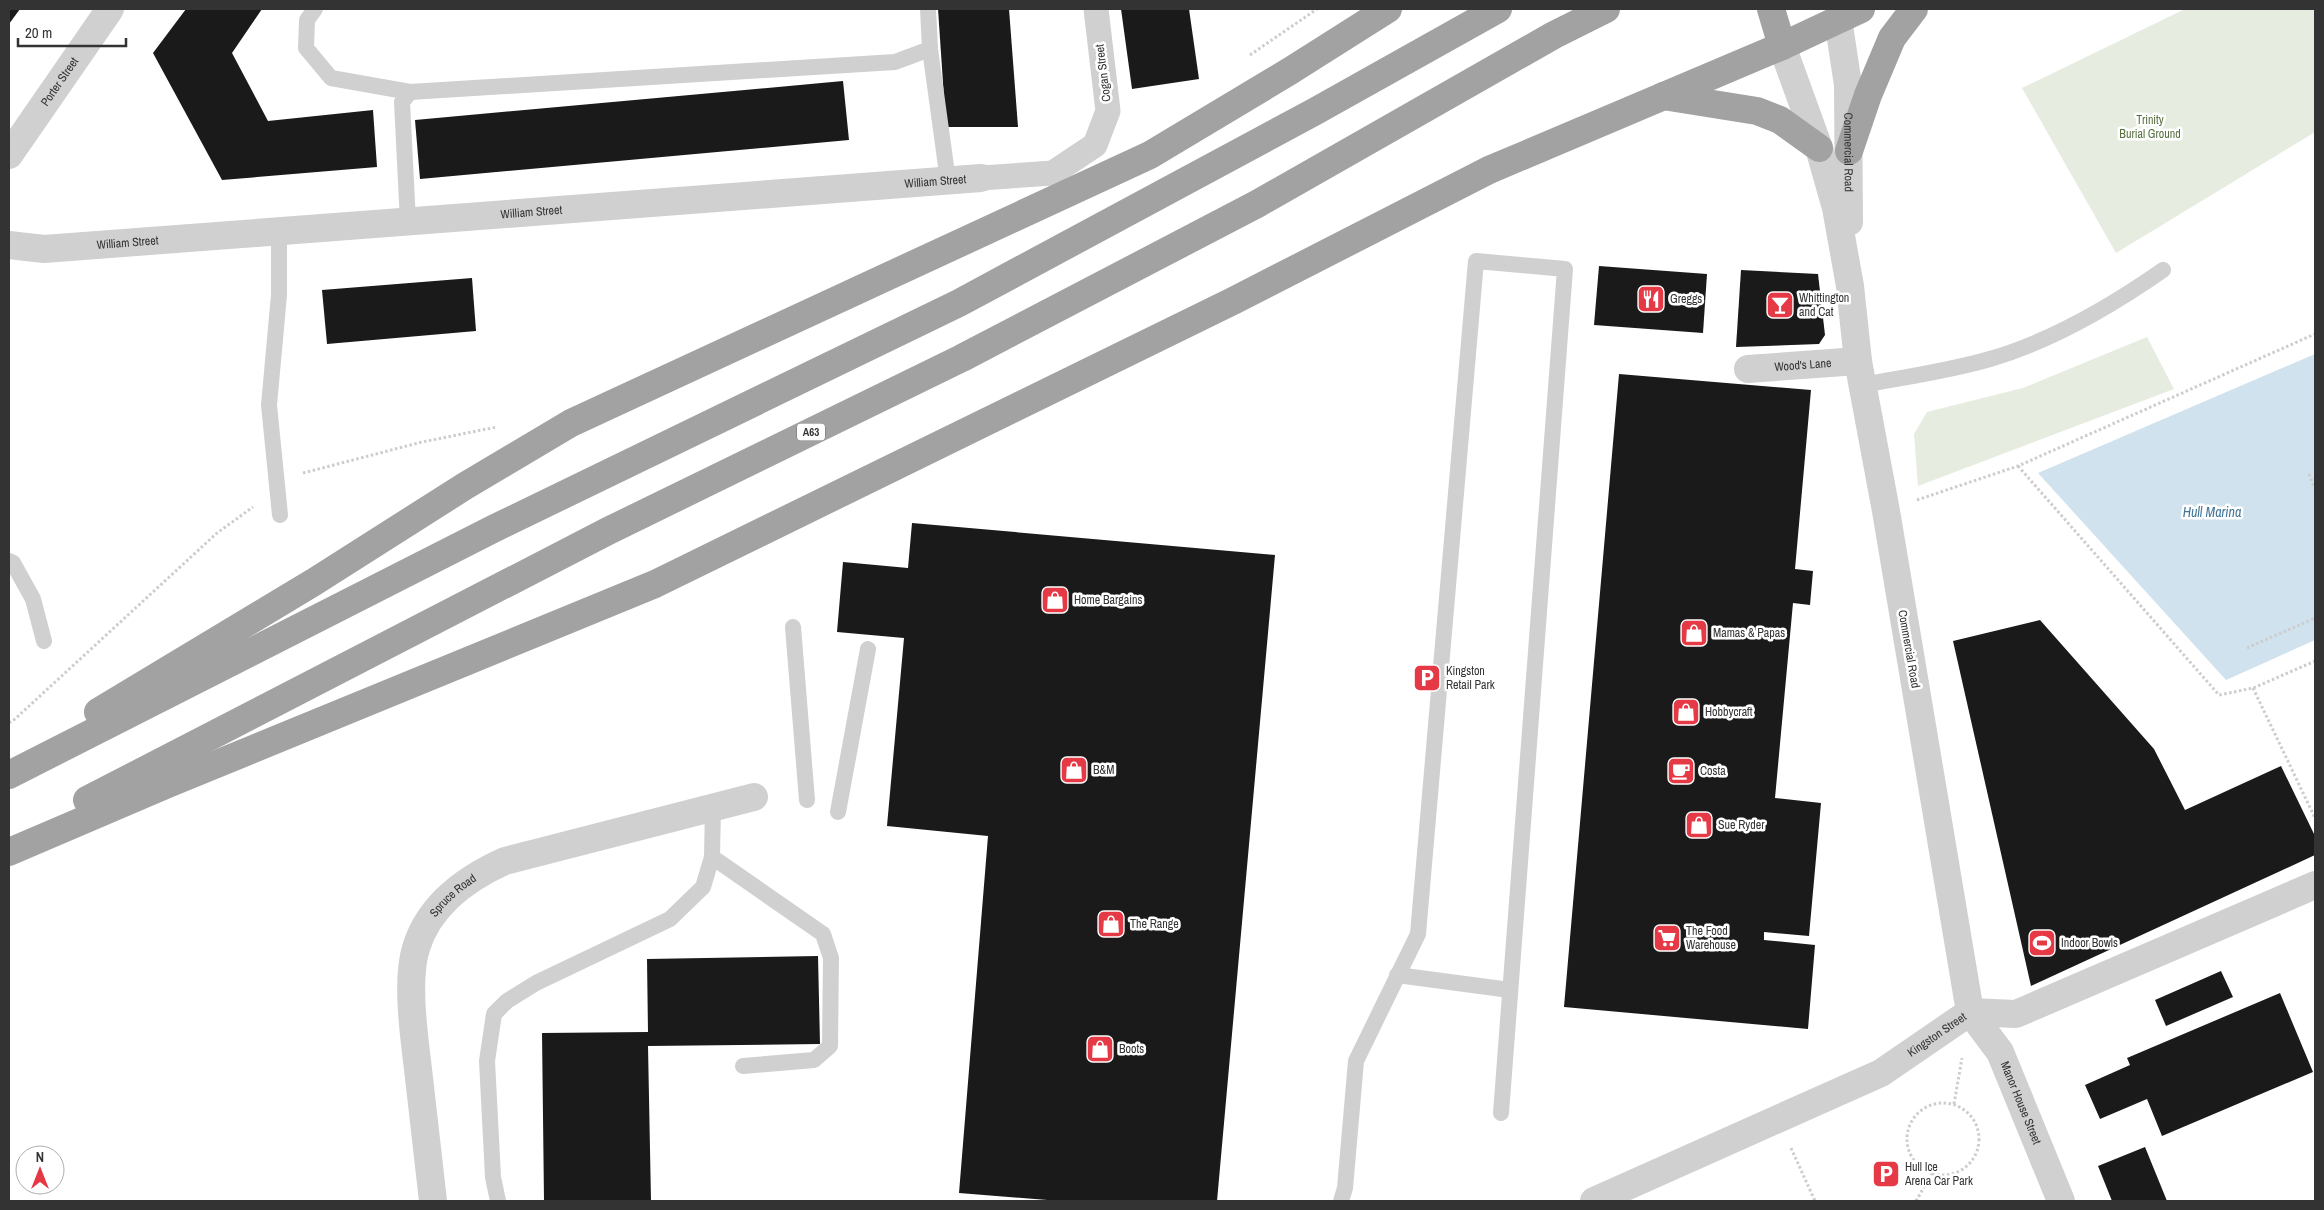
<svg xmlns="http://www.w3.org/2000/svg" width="2324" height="1210" viewBox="0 0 2324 1210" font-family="'Archivo Narrow',sans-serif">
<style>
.green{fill:#e6ecdf}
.water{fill:#cfe2ee}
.building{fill:#1a1a1a}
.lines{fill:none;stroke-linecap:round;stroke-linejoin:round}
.path{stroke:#cdcdcd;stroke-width:3;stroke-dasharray:2.5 2.5;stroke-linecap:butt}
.service{stroke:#d0d0d0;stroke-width:16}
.pedestrian{stroke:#d0d0d0;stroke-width:25}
.minor{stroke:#d0d0d0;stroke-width:28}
.tertiary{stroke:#d0d0d0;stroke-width:28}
.trunk{stroke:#a2a2a2;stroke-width:28}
.labels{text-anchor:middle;stroke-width:5;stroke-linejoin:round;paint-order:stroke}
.shield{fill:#fff;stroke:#707070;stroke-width:1}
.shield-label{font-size:11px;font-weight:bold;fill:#333}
.street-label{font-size:12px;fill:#333;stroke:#fff}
.park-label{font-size:12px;fill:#56703f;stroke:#fff}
.poi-label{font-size:12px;fill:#333;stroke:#fff;text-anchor:start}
.water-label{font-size:14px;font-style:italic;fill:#3f7597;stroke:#fff}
</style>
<rect width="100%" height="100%" fill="#fff"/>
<g class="green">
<path d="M2185,9H2315V132L2116,253L2022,88Z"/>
<path d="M2147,337L2174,389L1918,486L1914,434L1927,412L2023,388Z"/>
</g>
<path class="water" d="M2315,354V640L2226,680L2038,473Z"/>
<g class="building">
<path d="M9,9H20L9,24Z"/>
<path d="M186,9H262L232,53L268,121L373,110L377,167L222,180L153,53Z"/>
<path d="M938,9H1009L1018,127H946Z"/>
<path d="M1121,9H1189L1199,79L1132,89Z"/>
<path d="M843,81L849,140L420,179L415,120Z"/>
<path d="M1599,266L1707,274L1703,333L1594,325Z"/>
<path d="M1741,270L1818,274L1825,335L1819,344L1736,347Z"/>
<path d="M472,278L476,331L327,344L322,290Z"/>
<path d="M1619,374L1811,390L1795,569L1813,571L1810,605L1793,603L1775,798L1821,803L1809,936L1764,932V940L1815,945L1808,1029L1564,1007Z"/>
<path d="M912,523L1275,555L1217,1201H1060L959,1193L988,836L887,826L904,638L837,632L843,562L908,568Z"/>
<path d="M2040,620L2154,749L2185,810L2281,766L2315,836V855L2031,986L1953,641Z"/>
<path d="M818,956L820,1044L648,1046L651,1201H544L542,1033L648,1032L647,959Z"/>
<path d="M2221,971L2233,997L2166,1026L2155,1000Z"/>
<path d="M2280,993L2313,1072L2162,1136L2147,1099L2100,1119L2085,1085L2130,1065L2127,1058Z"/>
<path d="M2145,1147L2167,1201H2112L2098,1166Z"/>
</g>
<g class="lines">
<g class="path">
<path d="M1250,55L1317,9"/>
<path d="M2018,466L2219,695L2253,688L2315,661"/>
<path d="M303,473L422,442L497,427"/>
<path d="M2309,474L2315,489"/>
<path d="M1917,500L2018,466L2315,334"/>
<path d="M2247,648L2315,618"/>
<path d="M2253,688L2315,818"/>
<path d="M9,723L15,719L217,533L253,507"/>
<circle cx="1943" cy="1139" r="36"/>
<path d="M1954,1104L1962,1058"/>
<path d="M1791,1148L1815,1201"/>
<path d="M1916,1201L1932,1173"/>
</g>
<g class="service">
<path d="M315,9L307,20L306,48L331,78L410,92L895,62L930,49L928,9"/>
<path d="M930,49L948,181"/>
<path d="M408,222L402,102L410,92"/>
<path d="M279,231V295L269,405L280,515"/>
<path d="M1863,385C1905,377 1949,371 1990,359C2052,341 2110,307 2163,270"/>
<path d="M9,561L13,563L33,599L44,641"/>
<path d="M793,627L807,800"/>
<path d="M838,812L868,649"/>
<path d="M712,857L823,934L831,958L830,1046L814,1060L743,1066"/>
<path d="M1397,975L1510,990"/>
<path d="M498,1201L493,1177L487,1061L494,1014L507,1001L536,983L670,919L703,887L712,857L713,807"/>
<path d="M1341,1201L1345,1188L1356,1061L1418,934L1476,261L1565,269L1501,1113"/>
</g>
<path class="pedestrian" d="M981,178L1053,173L1095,145L1108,111L1096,9"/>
<g class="minor">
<path id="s1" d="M9,155L110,9"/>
<path id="s2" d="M9,245L44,249L981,178"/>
<path id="s3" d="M1748,369L1858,361"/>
<path d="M1970,1012L2016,1014L2315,885"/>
<path id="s4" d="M1970,1012L2000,1052L2061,1201"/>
<path id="s5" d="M433,1201C428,1157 423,1113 418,1069C414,1036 406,980 416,948C429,905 467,878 505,861L754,797"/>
</g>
<g class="tertiary">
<path id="s6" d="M1838,19L1848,85L1849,222"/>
<path id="s7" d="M1594,1201L1881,1073L1970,1012L1886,511L1858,361L1850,286L1836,208L1819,148L1782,46"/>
</g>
<g class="trunk">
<path d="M1771,9L1782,46"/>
<path d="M1663,96L1757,111L1780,120L1819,148"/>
<path d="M1849,151L1868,95L1892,38L1914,9"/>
<path d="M98,712L314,582L465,486L571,423L1150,155L1290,71L1388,9"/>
<path d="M9,775L493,529L959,303L1314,112L1498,9"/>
<path d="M87,800L608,531L962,358L1257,204L1554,35L1606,9"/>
<path d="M9,852L168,784L655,584L1233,301L1489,170L1782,46L1861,9"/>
</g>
</g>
<defs>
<g id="restaurant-square" transform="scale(1.4375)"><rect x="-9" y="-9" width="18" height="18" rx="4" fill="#e63946" stroke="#fff"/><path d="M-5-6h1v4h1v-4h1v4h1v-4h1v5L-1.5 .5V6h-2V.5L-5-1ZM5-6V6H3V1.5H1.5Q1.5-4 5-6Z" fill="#fff"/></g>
<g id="bar-square" transform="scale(1.4375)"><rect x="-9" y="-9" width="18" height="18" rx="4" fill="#e63946" stroke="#fff"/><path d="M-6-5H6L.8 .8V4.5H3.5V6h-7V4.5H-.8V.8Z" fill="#fff"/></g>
<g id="shop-square" transform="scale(1.4375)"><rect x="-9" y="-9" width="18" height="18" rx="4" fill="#e63946" stroke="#fff"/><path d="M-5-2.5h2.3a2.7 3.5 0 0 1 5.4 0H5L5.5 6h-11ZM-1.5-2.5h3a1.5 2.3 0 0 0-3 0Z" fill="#fff"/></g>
<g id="parking-square" transform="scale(1.4375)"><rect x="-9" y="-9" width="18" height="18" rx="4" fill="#e63946" stroke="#fff"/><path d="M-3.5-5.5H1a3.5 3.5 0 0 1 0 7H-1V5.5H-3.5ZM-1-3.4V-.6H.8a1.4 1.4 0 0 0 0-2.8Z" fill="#fff"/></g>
<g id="cafe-square" transform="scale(1.4375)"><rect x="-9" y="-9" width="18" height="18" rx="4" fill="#e63946" stroke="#fff"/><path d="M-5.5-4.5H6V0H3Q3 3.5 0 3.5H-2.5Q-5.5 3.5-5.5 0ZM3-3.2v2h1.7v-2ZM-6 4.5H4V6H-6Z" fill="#fff"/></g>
<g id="supermarket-square" transform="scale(1.4375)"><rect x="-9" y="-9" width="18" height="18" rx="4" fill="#e63946" stroke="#fff"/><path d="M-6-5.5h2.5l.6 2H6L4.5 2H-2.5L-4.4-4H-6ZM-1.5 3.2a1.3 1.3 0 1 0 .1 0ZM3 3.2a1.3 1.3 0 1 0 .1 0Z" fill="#fff"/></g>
<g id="stadium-square" transform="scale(1.4375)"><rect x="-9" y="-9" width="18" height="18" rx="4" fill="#e63946" stroke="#fff"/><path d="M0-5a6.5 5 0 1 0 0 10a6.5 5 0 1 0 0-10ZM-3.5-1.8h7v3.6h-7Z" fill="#fff"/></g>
</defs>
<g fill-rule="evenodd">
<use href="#restaurant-square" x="1651" y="299"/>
<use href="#bar-square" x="1780" y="305"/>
<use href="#shop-square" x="1055" y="600"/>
<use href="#shop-square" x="1694" y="633"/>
<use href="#parking-square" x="1427" y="678"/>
<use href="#shop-square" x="1686" y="712"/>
<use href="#shop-square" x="1074" y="770"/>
<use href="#cafe-square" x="1681" y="771"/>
<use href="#shop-square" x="1699" y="825"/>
<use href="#shop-square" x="1111" y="924"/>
<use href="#supermarket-square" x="1667" y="938"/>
<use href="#stadium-square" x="2042" y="943"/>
<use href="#shop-square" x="1100" y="1049"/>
<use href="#parking-square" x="1886" y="1174"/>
</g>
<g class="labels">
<rect class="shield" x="797" y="423.5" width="28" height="17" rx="4"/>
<g class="shield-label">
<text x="811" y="436">A63</text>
</g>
<g class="street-label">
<text transform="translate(1103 73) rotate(-97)" y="4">Cogan Street</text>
<text dy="4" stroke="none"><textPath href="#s1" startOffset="89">Porter Street</textPath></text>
<text dy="4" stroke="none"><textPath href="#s6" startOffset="134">Commercial Road</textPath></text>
<text dy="4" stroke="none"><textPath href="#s2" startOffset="929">William Street</textPath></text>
<text dy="4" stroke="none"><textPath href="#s2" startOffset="524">William Street</textPath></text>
<text dy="4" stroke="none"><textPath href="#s2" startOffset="119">William Street</textPath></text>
<text dy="4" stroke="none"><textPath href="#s3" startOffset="55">Wood's Lane</textPath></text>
<text transform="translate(1909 649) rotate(80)" y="4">Commercial Road</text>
<text dy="4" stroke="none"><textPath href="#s5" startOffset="320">Spruce Road</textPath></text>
<text dy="4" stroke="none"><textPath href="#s7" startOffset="382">Kingston Street</textPath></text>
<text dy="4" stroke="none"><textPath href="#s4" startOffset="105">Manor House Street</textPath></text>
</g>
<g class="park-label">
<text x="2150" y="124">Trinity<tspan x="2150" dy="14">Burial Ground</tspan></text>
</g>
<g class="poi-label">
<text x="1799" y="302">Whittington<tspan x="1799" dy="14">and Cat</tspan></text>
<text x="1670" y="303">Greggs</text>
<text x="1074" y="604">Home Bargains</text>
<text x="1713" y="637">Mamas &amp; Papas</text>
<text x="1446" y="675">Kingston<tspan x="1446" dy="14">Retail Park</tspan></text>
<text x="1705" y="716">Hobbycraft</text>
<text x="1093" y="774">B&amp;M</text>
<text x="1700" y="775">Costa</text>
<text x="1718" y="829">Sue Ryder</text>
<text x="1130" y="928">The Range</text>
<text x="1686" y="935">The Food<tspan x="1686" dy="14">Warehouse</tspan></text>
<text x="2061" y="947">Indoor Bowls</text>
<text x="1119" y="1053">Boots</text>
<text x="1905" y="1171">Hull Ice<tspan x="1905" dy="14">Arena Car Park</tspan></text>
</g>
<g class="water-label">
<text x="2212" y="517">Hull Marina</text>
</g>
</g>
<rect width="2324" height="1210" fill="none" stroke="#333333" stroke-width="20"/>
<g transform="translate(40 1170)"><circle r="24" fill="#ffffff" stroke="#adadad"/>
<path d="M0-4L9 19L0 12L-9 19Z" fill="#e63946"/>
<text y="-8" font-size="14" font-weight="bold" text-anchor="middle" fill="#333333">N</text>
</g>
<path d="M18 38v8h108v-8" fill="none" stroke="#333333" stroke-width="2.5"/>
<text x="25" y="38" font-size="15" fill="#333333" stroke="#ffffff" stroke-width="4" paint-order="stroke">20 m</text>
</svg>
